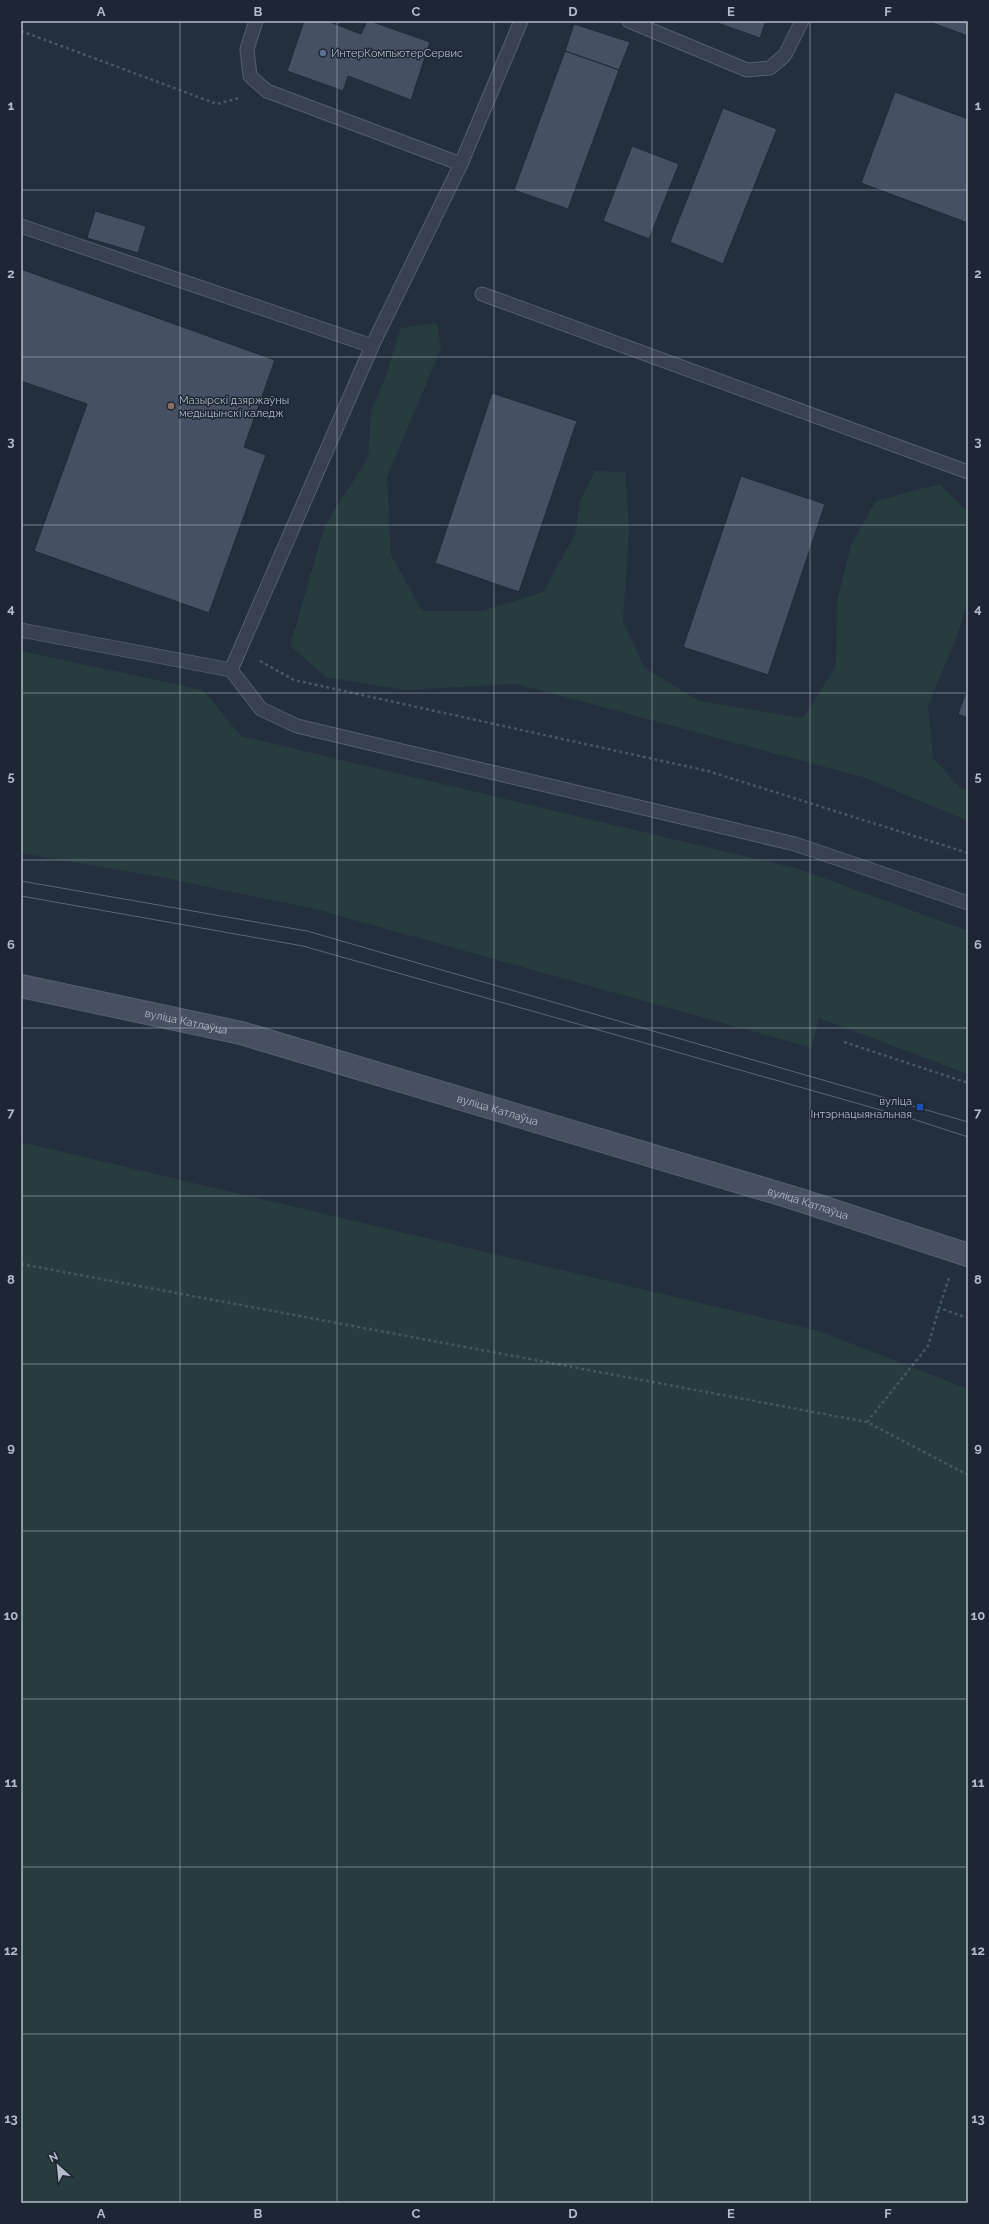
<svg xmlns="http://www.w3.org/2000/svg" width="989" height="2224" viewBox="0 0 989 2224" font-family="Raleway,sans-serif">
<style>
.green{fill:#263c3f}
.building{fill:#455162;stroke:#1f2835}
.lines{fill:none;stroke-linecap:round;stroke-linejoin:round}
.lane-casing{stroke:#565f6c;stroke-width:15}
.secondary-casing{stroke:#565f6c;stroke-width:24}
.path{stroke:#44595c;stroke-width:2.5;stroke-dasharray:3 3;stroke-linecap:butt}
.lane{stroke:#38414e;stroke-width:13}
.secondary{stroke:#465061;stroke-width:22}
.tram{stroke:#5a6575;stroke-width:1}
.grid{fill:none;stroke:#b4bcc9;stroke-width:1;stroke-opacity:0.55}
.service-dot{fill:#5c6f8a;stroke:#1d2633;stroke-width:1.5}
.education-dot{fill:#8d6e63;stroke:#1d2633;stroke-width:1.5}
.transit-dot{fill:#1a4fb4;stroke:#1d2633;stroke-width:1.5}
.labels{text-anchor:middle;stroke-width:3;stroke-linejoin:round;paint-order:stroke}
.poi-label{font-size:11px;fill:#b4bcc9;stroke:#1d2633;text-anchor:start}
.street-label{font-size:11px;fill:#b4bcc9;stroke:#1d2633}
.neatline{fill:none;stroke:#b4bcc9;stroke-width:1.5}
.grid-label{font-size:13px;text-anchor:middle;font-weight:bold;fill:#b4bcc9}
</style>
<rect width="100%" height="100%" fill="#242f3e"/>
<g class="green">
<path d="M437,323L441,348L387,477L391,555L422,611H482L543,592L575,535L580,501L595,471L625,472L629,529L623,622L645,668L699,701L803,718L836,666L837,602L851,545L876,501L939,484L968,512V601L958,633L928,706L933,758L961,789H968V821L866,778L517,684L404,690L326,677L290,646L325,525L368,458L371,411L384,381L401,328Z"/>
<path d="M21,651L203,690L241,736L799,869L968,931V1074L819,1018L812,1048L315,909L160,877L21,853Z"/>
<path d="M21,1142L819,1331L968,1389V2203H21Z"/>
</g>
<g class="building">
<path d="M304,21H327L361,34L367,21H370L430,42L411,100L348,76L343,91L287,71Z"/>
<path d="M712,21H766L760,38Z"/>
<path d="M927,21H968V36Z"/>
<path d="M574,24L630,42L619,70L565,51Z"/>
<path d="M565,51L619,70L568,209L514,190Z"/>
<path d="M895,92L968,119V223L861,183Z"/>
<path d="M723,108L777,129L723,264L670,242Z"/>
<path d="M632,146L679,164L649,239L603,221Z"/>
<path d="M95,211L146,226L138,253L87,238Z"/>
<path d="M21,269L275,360L244,447L266,455L209,613L34,551L87,404L21,381Z"/>
<path d="M492,393L577,421L519,592L435,563Z"/>
<path d="M741,476L825,504L768,675L683,647Z"/>
<path d="M968,687V718L958,714Z"/>
</g>
<g class="lines">
<g class="lane-casing">
<g id="lane">
<path d="M256,21L247,49L250,76L267,91L461,164L521,21"/>
<path d="M629,21L747,70L770,68L785,55L802,21"/>
<path d="M461,164L372,346L231,670L261,709L297,726L795,844L968,903"/>
<path d="M21,226L372,346"/>
<path d="M482,294L968,472"/>
<path d="M21,630L231,670"/>
</g>
</g>
<g class="secondary-casing">
<g id="secondary">
<path id="s1" d="M21,986L241,1033L797,1199L968,1255"/>
</g>
</g>
<g class="path">
<path d="M21,31L217,104L239,98"/>
<path d="M260,661L294,680L708,771L968,853"/>
<path d="M844,1042L968,1083"/>
<path d="M21,1264L867,1422L968,1475"/>
<path d="M949,1278L939,1308L968,1318"/>
<path d="M867,1422L928,1346L939,1308"/>
</g>
<use href="#lane" class="lane"/>
<use href="#secondary" class="secondary"/>
<g class="tram">
<path d="M21,881L307,931L968,1122"/>
<path d="M21,896L303,946L916,1120L968,1137"/>
</g>
</g>
<path class="grid" d="M180,21V2203M337,21V2203M494,21V2203M652,21V2203M810,21V2203M21,190H968M21,357H968M21,525H968M21,693H968M21,860H968M21,1028H968M21,1196H968M21,1364H968M21,1531H968M21,1699H968M21,1867H968M21,2034H968"/>
<circle class="service-dot" cx="323" cy="53" r="4"/>
<circle class="education-dot" cx="171" cy="406" r="4"/>
<rect class="transit-dot" x="916" y="1103" width="8" height="8" rx="2"/>
<g class="labels">
<g class="poi-label">
<text x="331" y="57">ИнтерКомпьютерСервис</text>
<text x="179" y="404">Мазырскі дзяржаўны<tspan x="179" dy="13">медыцынскі каледж</tspan></text>
<text x="912" y="1105" text-anchor="end">вуліца<tspan x="912" dy="13">Інтэрнацыянальная</tspan></text>
</g>
<g class="street-label">
<text dy="4" stroke="none"><textPath href="#s1" startOffset="169">вуліца Катлаўца</textPath></text>
<text dy="4" stroke="none"><textPath href="#s1" startOffset="493">вуліца Катлаўца</textPath></text>
<text dy="4" stroke="none"><textPath href="#s1" startOffset="817">вуліца Катлаўца</textPath></text>
</g>
</g>
<rect width="989" height="2224" fill="none" stroke="#1d2633" stroke-width="44"/>
<g transform="translate(58 2166) rotate(333)" stroke="#1d2633" stroke-width="3" paint-order="stroke">
<path d="M0-3L7 15L0 10L-7 15Z" fill="#b4bcc9"/>
<text y="-6" font-size="11" font-weight="bold" text-anchor="middle" fill="#b4bcc9">N</text>
</g>
<rect x="22" y="22" width="945" height="2180" class="neatline"/>
<g class="grid-label">
<text x="101" y="16">A</text>
<text x="258" y="16">B</text>
<text x="416" y="16">C</text>
<text x="573" y="16">D</text>
<text x="731" y="16">E</text>
<text x="888" y="16">F</text>
<text x="11" y="110">1</text>
<text x="978" y="110">1</text>
<text x="11" y="278">2</text>
<text x="978" y="278">2</text>
<text x="11" y="446">3</text>
<text x="978" y="446">3</text>
<text x="11" y="613">4</text>
<text x="978" y="613">4</text>
<text x="11" y="781">5</text>
<text x="978" y="781">5</text>
<text x="11" y="949">6</text>
<text x="978" y="949">6</text>
<text x="11" y="1117">7</text>
<text x="978" y="1117">7</text>
<text x="11" y="1284">8</text>
<text x="978" y="1284">8</text>
<text x="11" y="1452">9</text>
<text x="978" y="1452">9</text>
<text x="11" y="1620">10</text>
<text x="978" y="1620">10</text>
<text x="11" y="1787">11</text>
<text x="978" y="1787">11</text>
<text x="11" y="1955">12</text>
<text x="978" y="1955">12</text>
<text x="11" y="2123">13</text>
<text x="978" y="2123">13</text>
<text x="101" y="2218">A</text>
<text x="258" y="2218">B</text>
<text x="416" y="2218">C</text>
<text x="573" y="2218">D</text>
<text x="731" y="2218">E</text>
<text x="888" y="2218">F</text>
</g>
</svg>
